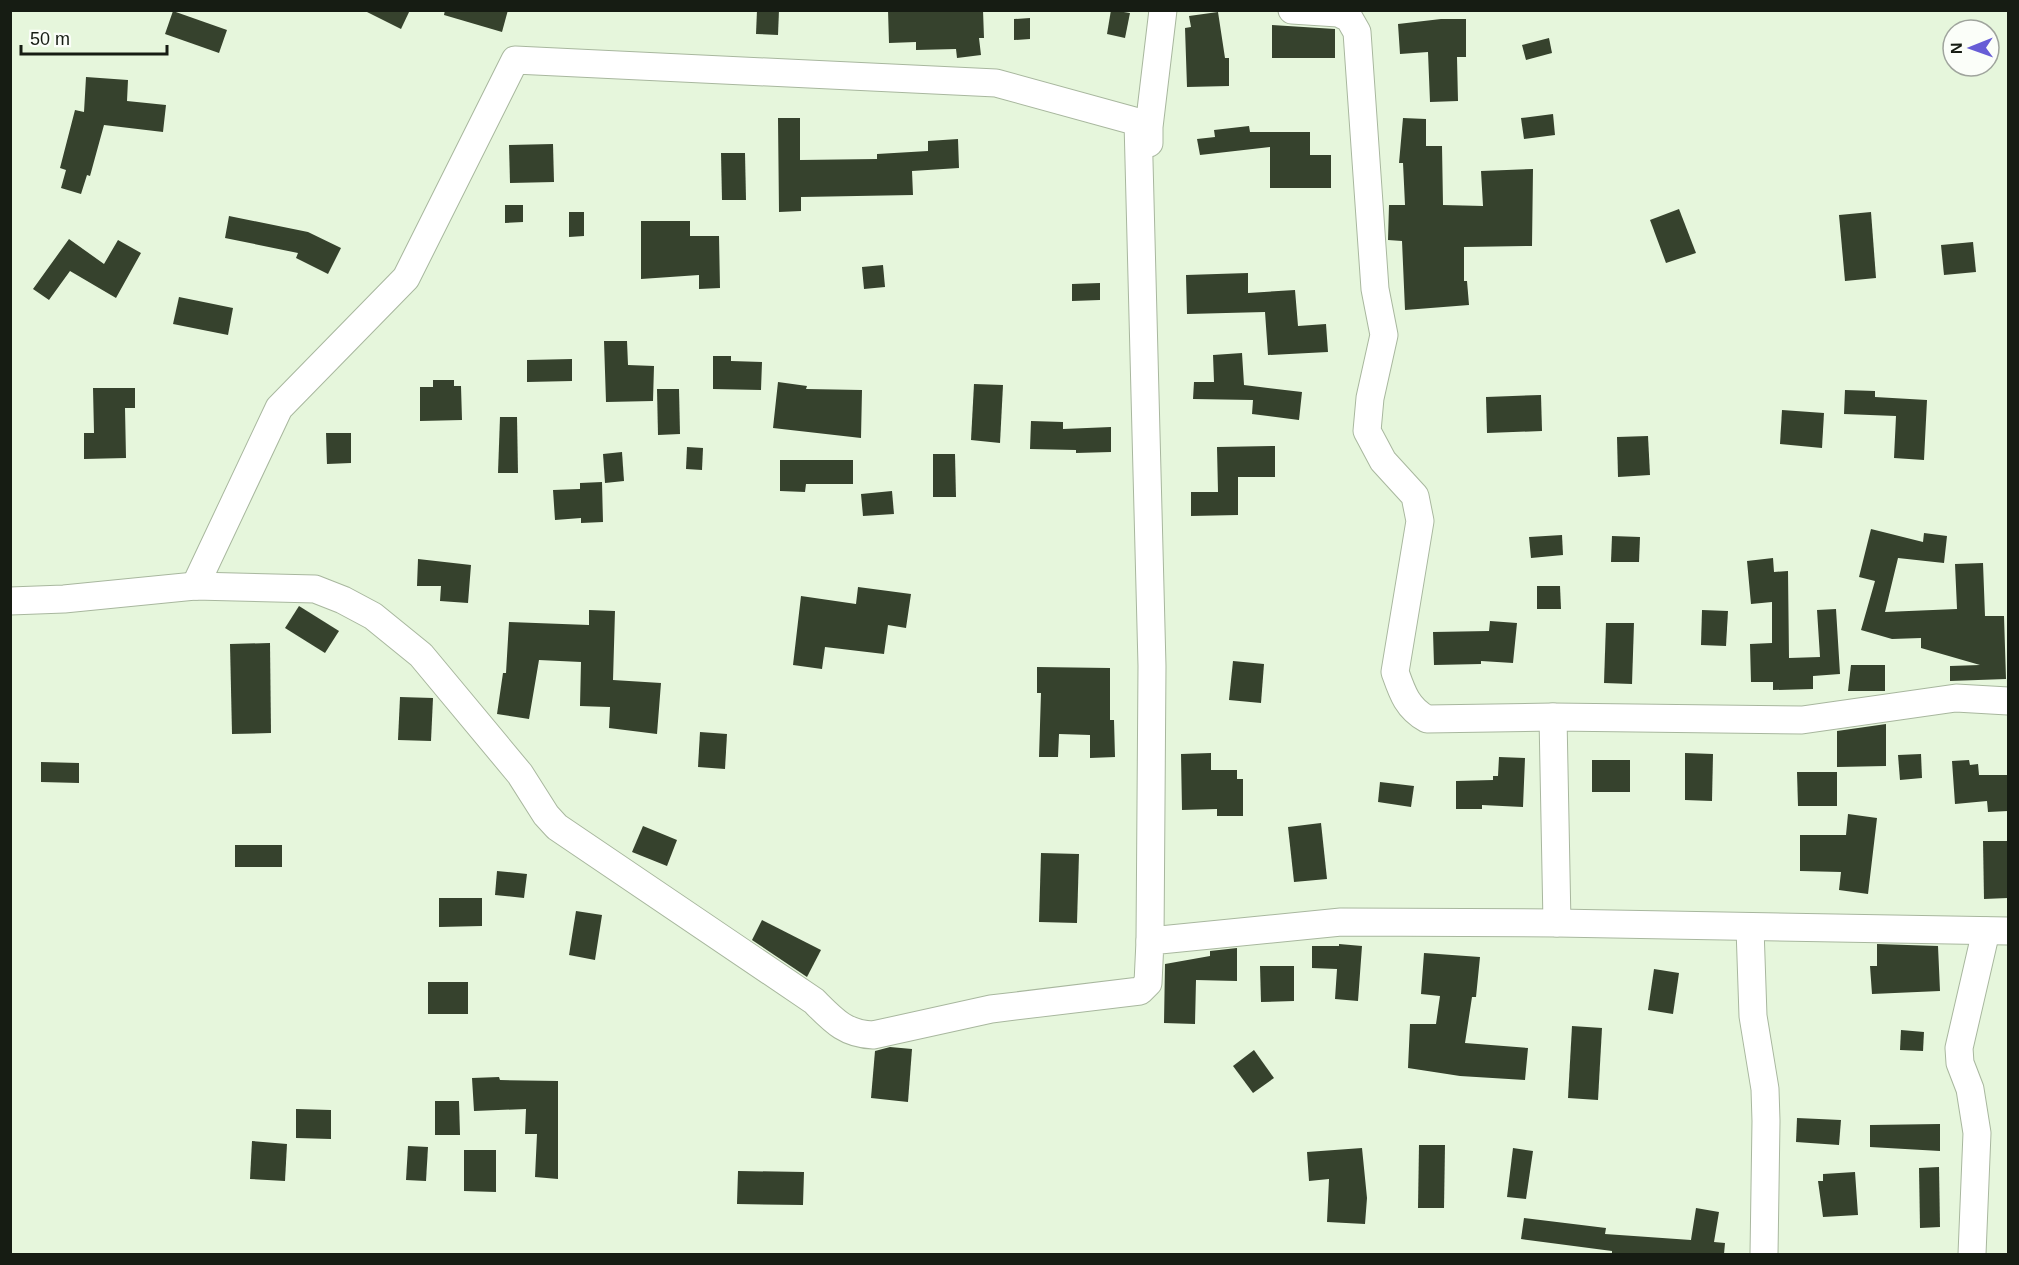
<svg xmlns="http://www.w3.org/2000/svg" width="2019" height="1265" viewBox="0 0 2019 1265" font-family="Arial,sans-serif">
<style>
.building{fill:#36422d}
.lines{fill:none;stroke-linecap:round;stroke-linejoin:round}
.minor-casing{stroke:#a8b79e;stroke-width:29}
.minor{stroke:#fff;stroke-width:27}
</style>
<rect width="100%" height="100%" fill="#e6f6dc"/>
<g class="building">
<path d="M363,10H410L401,29Z"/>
<path d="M445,10H508L502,32L444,15Z"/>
<path d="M757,10H779L778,35L756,34Z"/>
<path d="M888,10H983L984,38H979L981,55L957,58L956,49L916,50V42L889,43Z"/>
<path d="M1111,10L1130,13L1125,38L1107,34Z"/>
<path d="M173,11L227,30L219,53L165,34Z"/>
<path d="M1218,12L1225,58H1229V86L1187,87L1185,28L1191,27L1189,16Z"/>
<path d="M1030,18V39L1014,40V19Z"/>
<path d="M1441,19H1466V57H1457L1458,101L1430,102L1428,52L1400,54L1398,24Z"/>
<path d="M1272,25L1335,29V58H1272Z"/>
<path d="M1549,38L1552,53L1526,60L1522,45Z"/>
<path d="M86,77L128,80L127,101L166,105L163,132L104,125L90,176L87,175L81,194L61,188L66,170L60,168L75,110L84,112Z"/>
<path d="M1553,114L1555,135L1524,139L1521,118Z"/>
<path d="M778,118H800V160L877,159V154L928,151V141L958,139L959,168L912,171L913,195L801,197V211L779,212Z"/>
<path d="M1403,118L1426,119V146H1442L1443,205L1483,206L1481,171L1533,169L1532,246L1464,247V281H1467L1469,305L1405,310L1402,241L1388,240L1389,205H1405L1403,163H1399Z"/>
<path d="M1249,126L1250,132H1310V155H1331V188H1270V147L1200,155L1197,139L1215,137L1214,130Z"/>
<path d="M553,144L554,182L510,183L509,145Z"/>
<path d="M721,153H745L746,200H722Z"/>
<path d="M505,205H523V222L505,223Z"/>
<path d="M1679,209L1696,253L1666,263L1650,220Z"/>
<path d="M569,212H584V236L569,237Z"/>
<path d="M1871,212L1876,278L1845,281L1839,215Z"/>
<path d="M229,216L308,232L341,248L328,274L296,258L298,253L225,238Z"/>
<path d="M641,221H690V236H719L720,288L699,289V275L641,279Z"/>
<path d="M69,239L104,264L118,240L141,253L116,298L70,271L49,300L33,289Z"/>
<path d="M1973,242L1976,272L1944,275L1941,245Z"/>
<path d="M883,265L885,287L864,289L862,267Z"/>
<path d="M1248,273V293L1295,290L1298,326L1326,324L1328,352L1268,355L1265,312L1187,314L1186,275Z"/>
<path d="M1100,283V300L1072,301V284Z"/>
<path d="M179,297L233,308L228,335L173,324Z"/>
<path d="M604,341H627L628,365L654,366L653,401L606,402Z"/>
<path d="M1242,353L1244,385L1302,392L1299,420L1252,414L1253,400L1193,399L1194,382H1214L1213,355Z"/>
<path d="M713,356H731V361L762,362L761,390L713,389Z"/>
<path d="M572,359V381L527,382V360Z"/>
<path d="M433,380H454V386H461L462,420L420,421V387H433Z"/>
<path d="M778,382L807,386L806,389L862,390L861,438L773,428Z"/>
<path d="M974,384L1003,385L1000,443L971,440Z"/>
<path d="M93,388H135V408H125L126,458L84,459V433H94Z"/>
<path d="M657,389H679L680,434L658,435Z"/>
<path d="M1845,390L1875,391V397L1927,400L1924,460L1894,458L1896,416L1844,414Z"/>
<path d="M1541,395L1542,431L1487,433L1486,397Z"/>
<path d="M1782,410L1824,413L1822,448L1780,444Z"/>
<path d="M500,417H517L518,473H498Z"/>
<path d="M1031,421L1063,422V429L1111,427V452L1076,453V450L1030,449Z"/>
<path d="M326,433H351V463L327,464Z"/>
<path d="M1648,436L1650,475L1618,477L1617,437Z"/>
<path d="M1275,446V477H1238V515L1191,516V492H1218L1217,447Z"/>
<path d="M687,447L703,448L702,470L686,469Z"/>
<path d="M622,452L624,481L605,483L603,454Z"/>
<path d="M933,454H955L956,497H933Z"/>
<path d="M780,460H853V484H806L805,492L780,491Z"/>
<path d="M602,482L603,522L581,523V518L555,520L553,490L580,489V483Z"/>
<path d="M892,491L894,514L863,516L861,494Z"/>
<path d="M1871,529L1923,542L1924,533L1947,536L1944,563L1898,558L1885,612L1957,609L1955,564L1983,563L1985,616H2004L2006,679L1950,681V666L1980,665L1921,648V638L1892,639L1861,630L1875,581L1859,577Z"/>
<path d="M1562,535L1563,555L1531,558L1529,537Z"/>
<path d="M1612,536L1640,537L1639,562H1611Z"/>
<path d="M1773,558L1774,572L1788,571L1789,658L1820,657L1817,610L1836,609L1840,674L1813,676V689L1773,690V682H1751L1750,644L1772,643V602L1751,604L1747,561Z"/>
<path d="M418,559L471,565L468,603L440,601L441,586H417Z"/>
<path d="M1537,586H1560L1561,609H1537Z"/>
<path d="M858,587L911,594L906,628L888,625L884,654L825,647L822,669L793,665L801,596L856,604Z"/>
<path d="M299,606L339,631L325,653L285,628Z"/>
<path d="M589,610L615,611L613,680L661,683L657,734L609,728L610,707L580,706L581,662L539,660L529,719L497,714L503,673H506L509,622L589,625Z"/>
<path d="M1702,610L1728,611L1726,646L1701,645Z"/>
<path d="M1490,621L1517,623L1513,663L1481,661V664L1434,665L1433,632L1489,631Z"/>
<path d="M1606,623H1634L1632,684L1604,683Z"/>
<path d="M270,643L271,733L232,734L230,644Z"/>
<path d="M1233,661L1264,664L1261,703L1229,700Z"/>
<path d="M1851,665H1885V691H1848Z"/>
<path d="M1037,667L1110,668V720H1114L1115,757L1090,758V735L1059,734L1058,757H1039L1041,693H1037Z"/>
<path d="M400,697L433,698L431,741L398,740Z"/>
<path d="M1886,724V766L1837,767V731Z"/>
<path d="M700,732L727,734L725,769L698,767Z"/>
<path d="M1211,753V770H1237V779H1243V816H1217V809L1182,810L1181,754Z"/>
<path d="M1685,753L1713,754L1712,801L1685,800Z"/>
<path d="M1921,754L1922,778L1900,780L1898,755Z"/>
<path d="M1499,757L1525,758L1523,807L1482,805V809H1456V781L1493,780V776H1498Z"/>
<rect x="1592" y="760" width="38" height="32"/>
<path d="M1969,760L1970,765L1978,764L1979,775H2008V811L1988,812L1987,801L1955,804L1952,761Z"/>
<path d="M41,762L79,763V783L41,782Z"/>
<path d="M1797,772H1837V806H1798Z"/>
<path d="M1380,782L1414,786L1411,807L1378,802Z"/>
<path d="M1848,814L1877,818L1868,894L1839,890L1841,872L1800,871V835H1846Z"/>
<path d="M1321,823L1327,879L1294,882L1288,827Z"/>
<path d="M643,826L677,840L667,866L632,852Z"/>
<path d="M1983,841H2008V898L1984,899Z"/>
<rect x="235" y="845" width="47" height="22"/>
<path d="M1041,853L1079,854L1077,923L1039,922Z"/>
<path d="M497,871L527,874L524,898L495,895Z"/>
<path d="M439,898H482V926L439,927Z"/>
<path d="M576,911L602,915L595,960L569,955Z"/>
<path d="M762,920L821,950L807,977L752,940Z"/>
<path d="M1339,944L1362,946L1358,1001L1335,999L1337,969L1312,968V946H1339Z"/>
<path d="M1877,944L1938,946L1940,991L1872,994L1870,966H1877Z"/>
<path d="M1237,948V981L1196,980L1195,1024L1164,1023L1165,964L1210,956V951Z"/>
<path d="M1424,953L1480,957L1476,997H1472L1465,1043L1528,1048L1525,1080L1460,1076L1408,1068L1410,1024H1436L1440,996L1421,994Z"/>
<path d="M1260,966H1294V1001L1261,1002Z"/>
<path d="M1654,969L1679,973L1673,1014L1648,1010Z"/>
<rect x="428" y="982" width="40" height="32"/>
<path d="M1572,1026L1602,1028L1598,1100L1568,1098Z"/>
<path d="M1901,1030L1924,1032L1923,1051L1900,1050Z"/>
<path d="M890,1047L912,1049L908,1102L871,1098L875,1051Z"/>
<path d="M1254,1050L1274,1078L1253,1093L1233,1066Z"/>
<path d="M499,1077L500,1080L558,1081V1179L535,1177L537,1134H525L526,1109L474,1111L472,1078Z"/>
<path d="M435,1101H459L460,1135H435Z"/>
<path d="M296,1109L331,1110V1139L296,1138Z"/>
<path d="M1797,1118L1841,1120L1839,1145L1796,1142Z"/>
<path d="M1940,1124V1151L1870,1147V1125Z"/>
<path d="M252,1141L287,1144L285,1181L250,1179Z"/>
<path d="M1419,1145H1445L1444,1208H1418Z"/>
<path d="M408,1146L428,1147L426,1181L406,1180Z"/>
<path d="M1362,1148L1367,1198L1365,1224L1327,1222L1329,1179L1309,1181L1307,1152Z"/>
<path d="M1513,1148L1533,1151L1526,1199L1507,1197Z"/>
<path d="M464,1150H496V1192L464,1191Z"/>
<path d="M1939,1167L1940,1227L1920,1228L1919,1168Z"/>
<path d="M738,1171L804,1172L803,1205L737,1204Z"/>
<path d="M1855,1172L1858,1215L1823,1217L1818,1181H1823V1174Z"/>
<path d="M1696,1208L1719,1212L1714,1242L1725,1243L1724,1254H1612V1251L1521,1239L1524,1218L1606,1228L1605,1234L1691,1240Z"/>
</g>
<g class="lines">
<g class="minor-casing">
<g id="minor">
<path d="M1292,10L1338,13L1349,18L1357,32L1375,289L1384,335L1370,398L1367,431L1383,461L1415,496L1420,521L1395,672C1402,692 1407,708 1427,719L1553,717"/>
<path d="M1149,143V127L1163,10"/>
<path d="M195,586L279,408L406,278L515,60L996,83L1138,122L1152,666L1150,941"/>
<path d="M10,601L64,599L195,586L315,589L343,600L373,616L421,655L520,774L546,815L557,827L814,1001C833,1020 845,1034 873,1035L991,1009L1140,991L1148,983L1150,941L1341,922L1557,923L2008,931"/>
<path d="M1557,923L1553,717L1802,720L1956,698L2008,701"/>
<path d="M1750,928L1753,1016L1765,1089L1766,1121L1764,1254"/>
<path d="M1972,1254L1977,1133L1970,1089L1960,1063L1959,1048L1986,931"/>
</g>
</g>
<use href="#minor" class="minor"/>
</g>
<rect width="2019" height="1265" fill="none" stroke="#161c13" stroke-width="24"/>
<g transform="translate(1971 48) rotate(269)"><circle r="28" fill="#fbfef9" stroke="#9fa49d" stroke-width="1.5"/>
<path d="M0-4.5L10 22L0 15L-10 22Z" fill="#675dd6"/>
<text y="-9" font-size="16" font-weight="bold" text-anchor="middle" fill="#161c13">N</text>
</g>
<path d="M21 45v9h146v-9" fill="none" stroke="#161c13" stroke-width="3"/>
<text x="30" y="45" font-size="18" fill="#161c13" stroke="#fbfef9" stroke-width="4.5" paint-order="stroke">50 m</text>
</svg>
